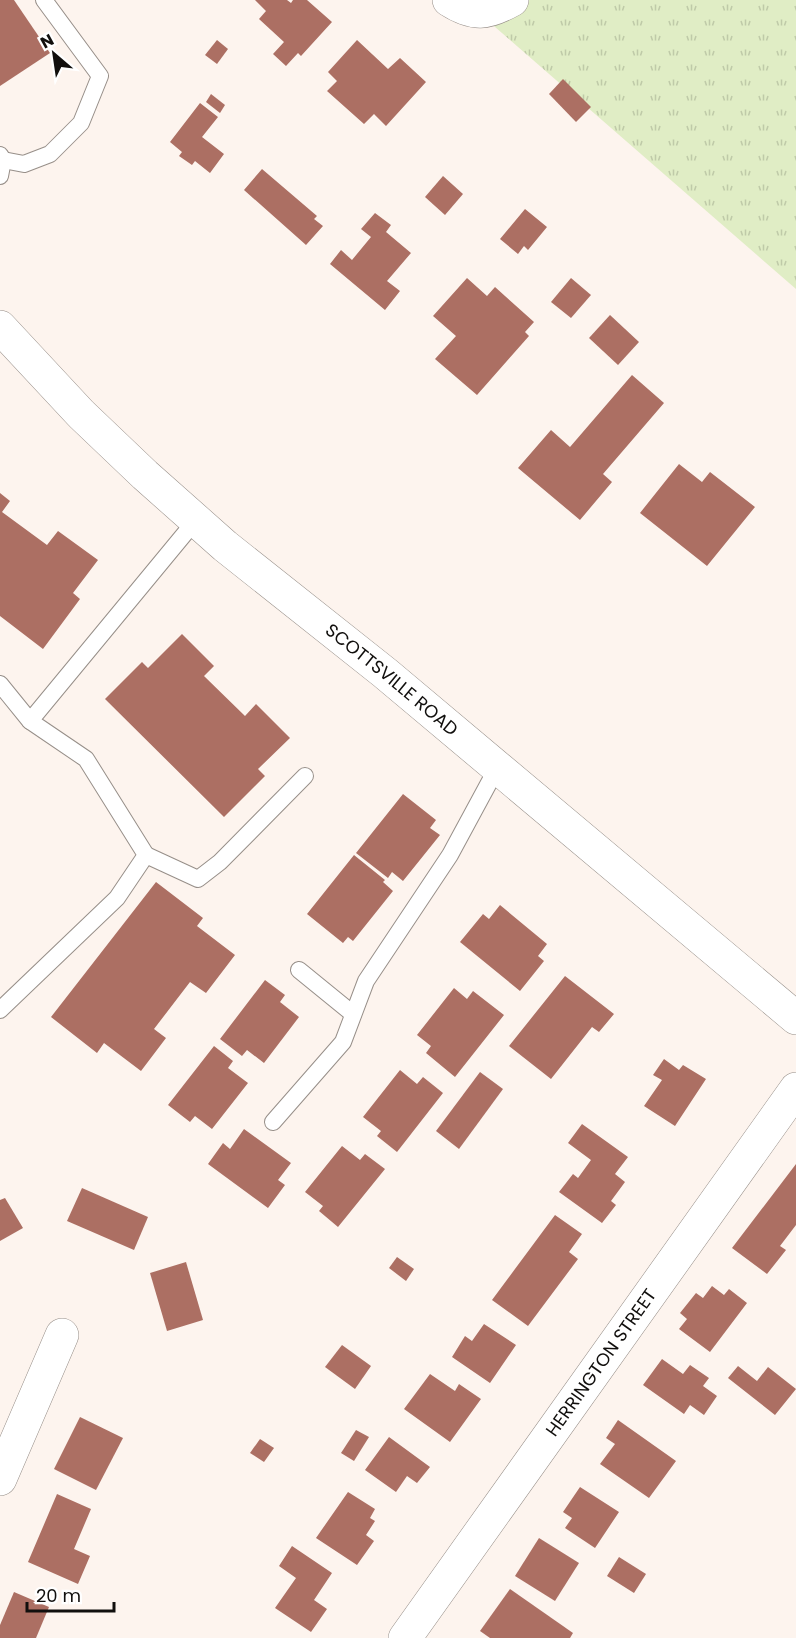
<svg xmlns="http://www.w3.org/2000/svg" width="796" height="1638" viewBox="0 0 796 1638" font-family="Poppins,sans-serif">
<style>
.grass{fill:url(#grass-tufts)}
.building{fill:#ac6f63}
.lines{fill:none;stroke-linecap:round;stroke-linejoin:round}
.lane-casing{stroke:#978f89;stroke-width:18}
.street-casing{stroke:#978f89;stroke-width:34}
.primary-casing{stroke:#978f89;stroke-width:34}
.lane{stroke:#fff;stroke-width:16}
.street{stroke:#fff;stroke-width:33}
.primary{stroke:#fff;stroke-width:33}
.labels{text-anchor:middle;stroke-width:4.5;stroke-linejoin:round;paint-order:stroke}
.street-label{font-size:18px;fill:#110f0d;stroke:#fff}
</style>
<defs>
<pattern id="grass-tufts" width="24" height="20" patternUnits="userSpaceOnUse" patternTransform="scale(1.5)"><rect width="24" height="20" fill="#e0edc5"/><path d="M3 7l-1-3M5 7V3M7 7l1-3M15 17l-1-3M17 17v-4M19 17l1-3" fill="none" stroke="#bfcaa8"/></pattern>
</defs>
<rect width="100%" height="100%" fill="#fdf4ee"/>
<path class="grass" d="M464,0H796V289Z"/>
<g class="building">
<path d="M0,0H14L50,53L0,86Z"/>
<path d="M255,0H287L291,3L293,0H307L332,22L301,56L298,53L286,66L273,54L284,42L259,19L266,11Z"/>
<path d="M217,40L228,49L217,64L205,55Z"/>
<path d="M357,40L388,69L400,58L426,82L386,126L374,114L364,124L327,91L337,81L328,72Z"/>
<path d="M563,79L591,107L576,122L549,94Z"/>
<path d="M211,94L225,105L220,113L206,102Z"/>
<path d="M200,103L218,117L202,137L224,154L210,173L195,161L192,165L179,156L182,152L170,142Z"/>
<path d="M262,169L317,216L314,219L323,226L306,245L244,190Z"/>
<path d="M443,176L463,194L445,215L425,197Z"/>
<path d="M525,209L547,227L528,250L524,246L518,254L500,239Z"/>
<path d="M375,213L391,225L386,232L411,253L387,281L400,291L385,310L330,264L341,250L352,260L371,237L361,229Z"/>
<path d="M467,278L487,296L495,287L534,322L525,332L529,336L477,395L435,359L456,336L433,316Z"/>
<path d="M571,278L591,295L571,318L551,302Z"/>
<path d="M610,315L639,342L618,365L589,338Z"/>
<path d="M632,375L664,403L603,474L612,482L580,520L518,468L551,430L570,447Z"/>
<path d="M679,464L702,482L710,472L755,507L707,566L640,513Z"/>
<path d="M0,493L10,501L2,512L47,545L58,531L98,560L73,593L80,599L43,649L0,616Z"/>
<path d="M182,634L214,666L204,676L245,716L256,704L290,738L258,769L265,776L224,817L105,699L142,662L148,668Z"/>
<path d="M403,794L436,820L430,828L440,835L403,881L392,872L388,878L356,853Z"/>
<path d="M354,855L385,880L383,882L393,891L353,941L348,937L343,943L307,914Z"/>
<path d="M156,882L203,918L197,926L235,955L206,993L190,982L154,1029L166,1038L141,1071L104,1043L97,1053L51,1017Z"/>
<path d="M500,905L547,944L538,956L544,961L520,991L460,942L483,914L489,919Z"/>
<path d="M565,976L614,1014L599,1032L592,1027L551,1079L509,1046Z"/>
<path d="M265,980L285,995L280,1002L299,1017L264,1063L247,1050L242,1056L220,1039Z"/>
<path d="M454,988L467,999L473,991L504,1015L455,1077L426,1053L431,1046L417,1035Z"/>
<path d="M214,1046L233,1061L228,1068L248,1083L212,1129L195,1116L190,1122L168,1105Z"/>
<path d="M664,1059L679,1070L683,1065L706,1079L675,1126L644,1106L662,1080L653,1075Z"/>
<path d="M400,1070L417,1084L423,1077L443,1093L397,1152L377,1136L381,1131L363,1117Z"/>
<path d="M480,1072L503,1089L459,1149L436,1131Z"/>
<path d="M582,1124L628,1157L615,1174L625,1182L611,1201L616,1205L602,1223L559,1192L573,1174L578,1178L591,1160L568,1143Z"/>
<path d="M244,1129L291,1163L278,1180L285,1185L268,1208L208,1164L223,1143L230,1149Z"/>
<path d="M342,1146L360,1160L365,1154L385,1169L338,1227L319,1211L323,1206L305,1192Z"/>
<path d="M796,1164V1225L780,1246L786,1250L767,1274L732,1248Z"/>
<path d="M82,1188L148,1217L134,1250L67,1221Z"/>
<path d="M5,1198L23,1228L0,1241V1200Z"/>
<path d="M555,1215L582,1234L569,1252L578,1259L528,1326L492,1300Z"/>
<path d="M397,1257L414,1269L406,1281L389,1268Z"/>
<path d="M186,1262L203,1320L167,1331L150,1273Z"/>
<path d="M712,1286L724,1295L729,1289L747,1303L710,1352L679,1329L687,1319L680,1313L696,1293L703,1298Z"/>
<path d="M484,1324L516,1345L490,1383L452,1357L465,1336L472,1341Z"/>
<path d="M342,1345L371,1366L355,1389L325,1367Z"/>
<path d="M662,1359L683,1374L690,1365L709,1378L703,1386L717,1396L704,1415L690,1405L684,1414L643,1385Z"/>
<path d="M738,1366L757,1381L768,1367L796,1389L775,1415L728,1378Z"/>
<path d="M430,1374L455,1391L459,1384L481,1399L450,1442L404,1409Z"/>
<path d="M80,1417L123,1438L96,1490L54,1469Z"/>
<path d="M618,1420L676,1461L649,1498L600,1464L615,1444L606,1438Z"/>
<path d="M356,1430L369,1437L354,1461L341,1453Z"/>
<path d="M389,1437L430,1467L417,1483L407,1476L396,1492L365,1470Z"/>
<path d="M260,1439L274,1448L264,1462L250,1453Z"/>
<path d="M580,1487L619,1512L595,1548L565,1528L572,1518L563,1512Z"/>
<path d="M348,1492L375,1509L370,1518L375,1521L366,1535L374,1541L357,1565L316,1538Z"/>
<path d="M57,1494L91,1509L74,1549L90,1556L78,1584L28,1562Z"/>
<path d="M539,1538L579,1563L555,1601L515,1576Z"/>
<path d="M292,1546L332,1573L314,1600L327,1609L311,1632L275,1608L296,1578L279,1566Z"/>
<path d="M619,1557L646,1574L634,1593L607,1576Z"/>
<path d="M510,1589L573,1633L570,1638H490L480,1631Z"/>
<path d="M14,1592L49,1607L36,1638H0V1625Z"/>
</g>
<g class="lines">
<g class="lane-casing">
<g id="lane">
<path d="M0,155L3,160L0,176"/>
<path d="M3,160L24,164L50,154L81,123L100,76L44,0"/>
<path d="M0,684L30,721"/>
<path d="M146,855L198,879L220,862L305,776"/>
<path d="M299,970L353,1014"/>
<path d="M0,1010L117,898L146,855L86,759L30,721L196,520"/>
<path d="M273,1122L343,1042L366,981L450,855L497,768"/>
</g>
</g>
<g class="street-casing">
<g id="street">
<path d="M449,0C474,16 487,14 512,0"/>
<path d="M0,1479L62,1335"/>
<path id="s1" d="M405,1638L796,1089"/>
</g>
</g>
<g class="primary-casing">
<g id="primary">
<path id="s2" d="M0,327L81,414L145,475L225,546L385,673L796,1018"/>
</g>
</g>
<use href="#lane" class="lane"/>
<use href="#street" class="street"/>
<use href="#primary" class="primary"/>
</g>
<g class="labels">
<g class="street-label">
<text dy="6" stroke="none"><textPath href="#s2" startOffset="528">SCOTTSVILLE ROAD</textPath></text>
<text dy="6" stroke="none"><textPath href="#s1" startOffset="338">HERRINGTON STREET</textPath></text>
</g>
</g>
<g transform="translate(54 54) rotate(331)" stroke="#ffffff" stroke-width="4.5" paint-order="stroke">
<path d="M0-4.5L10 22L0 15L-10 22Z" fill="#110f0d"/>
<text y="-9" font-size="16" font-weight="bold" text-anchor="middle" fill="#110f0d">N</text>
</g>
<path d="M27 1602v9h87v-9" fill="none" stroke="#110f0d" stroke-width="3"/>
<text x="36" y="1602" font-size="18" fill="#110f0d" stroke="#ffffff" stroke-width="4.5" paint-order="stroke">20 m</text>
</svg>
